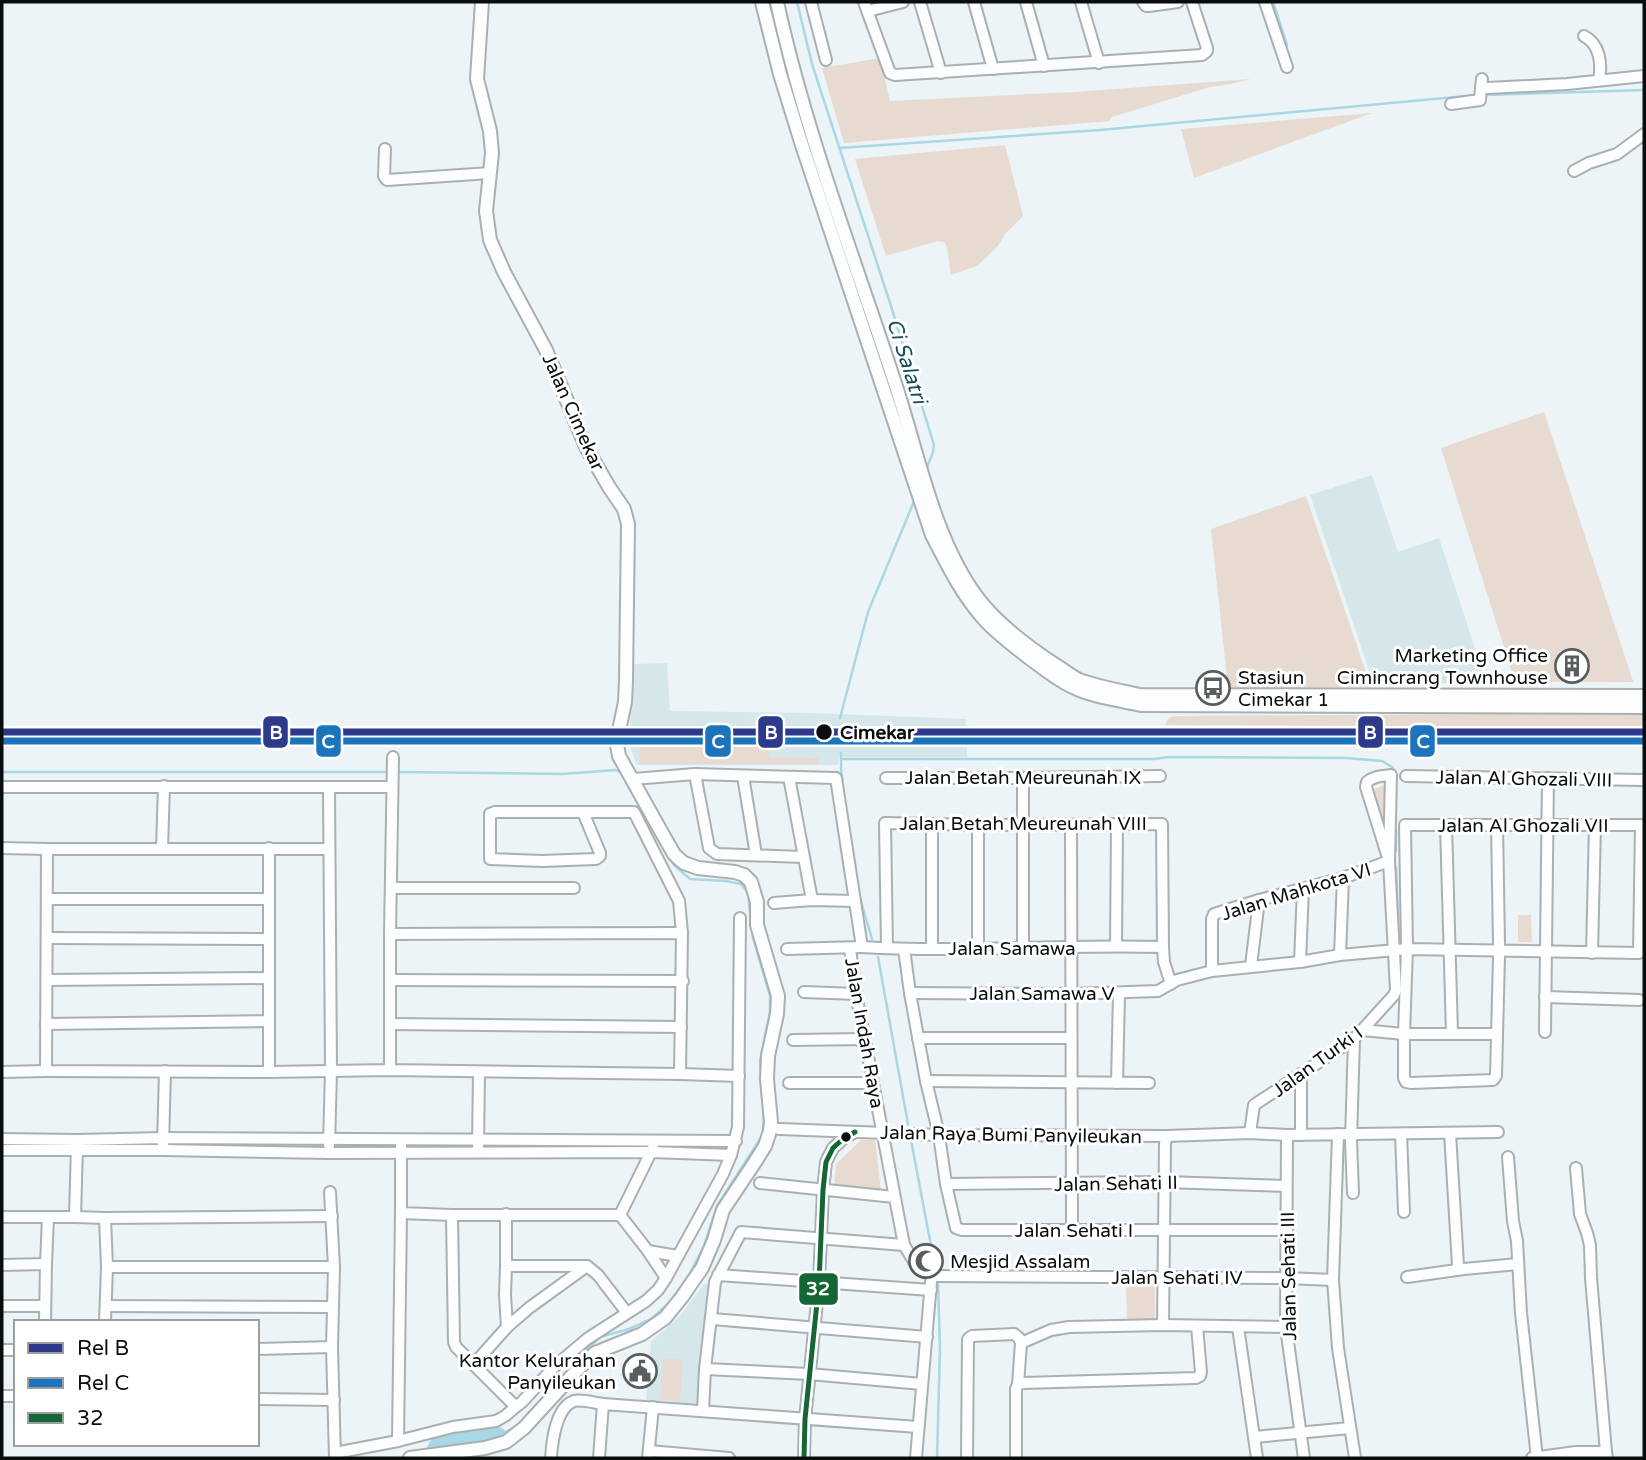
<svg xmlns="http://www.w3.org/2000/svg" width="1646" height="1460" viewBox="0 0 1646 1460" font-family="'Varela Round',sans-serif">
<style>
.built{fill:#d6e7ec}
.green{fill:#e7dad0}
.lines{fill:none;stroke-linecap:round;stroke-linejoin:round}
.stream{stroke:#a8d7e6;stroke-width:2.5}
.river{stroke:#a8d7e6;stroke-width:18}
.minor-casing{stroke:#aab0b2;stroke-width:14}
.tertiary-casing{stroke:#aab0b2;stroke-width:16}
.minor{stroke:#fcfdfe;stroke-width:10}
.tertiary{stroke:#fcfdfe;stroke-width:12}
.bus-1-casing{stroke:#fff;stroke-width:10}
.bus-1{stroke:#156635;stroke-width:5}
.rail-1-casing{stroke:#fff;stroke-width:12}
.rail-2-casing{stroke:#fff;stroke-width:12}
.rail-1{stroke:#2d398b;stroke-width:7}
.rail-2{stroke:#1c75bc;stroke-width:7}
.stop-dot{fill:#080d0e;stroke:#fff;stroke-width:2.5}
.labels{text-anchor:middle;stroke-width:6;stroke-linejoin:round;paint-order:stroke}
.street-label{font-size:19px;fill:#080d0e;stroke:#fff}
.poi-label{font-size:19px;fill:#080d0e;stroke:#fff;text-anchor:end}
.stop-label{font-size:19px;font-weight:bold;fill:#080d0e;stroke:#fff;text-anchor:start}
.water-label{font-size:21px;font-style:italic;fill:#154b5a;stroke:#fff}
.line-badge{stroke:#fff;stroke-width:2.5}
.badge-label{font-size:19px;text-anchor:middle;font-weight:bold;fill:#fff}
</style>
<rect width="100%" height="100%" fill="#ecf4f7"/>
<g class="built">
<path d="M1372,475L1398,552L1439,538L1486,682L1374,685L1310,495Z"/>
<path d="M667,663L670,711L812,713L966,719L967,757H839L838,765H637L629,745L634,664Z"/>
<path d="M704,1284L709,1285L700,1406L646,1402L651,1341L680,1316Z"/>
</g>
<g class="green">
<path d="M880,58L890,101L1075,92L1251,79L1231,84L1210,87L1112,117L1110,121L844,143L822,68Z"/>
<path d="M1372,113L1194,178L1181,129Z"/>
<path d="M1005,145L1023,216L1005,234L998,246L977,266L951,275L947,247L944,242L938,241L886,256L855,159Z"/>
<path d="M1544,412L1633,681V682H1515L1441,448Z"/>
<path d="M1306,496L1371,687H1228L1211,529Z"/>
<path d="M1644,713V727L1165,725L1169,718L1173,716Z"/>
<path d="M640,746H769V757L819,758V764H640Z"/>
<path d="M1391,783L1389,847L1371,790Z"/>
<path d="M1518,915H1531L1532,942H1518Z"/>
<path d="M861,1140H875L881,1191L834,1187L836,1164Z"/>
<path d="M1155,1279V1319L1127,1320L1126,1280Z"/>
<path d="M663,1358L683,1360L680,1401L660,1399Z"/>
</g>
<g class="lines">
<g class="stream">
<path d="M797,2L812,64L891,306L934,445L933,452L926,470"/>
<path d="M1273,2L1287,45"/>
<path d="M1484,95L1644,90"/>
<path d="M839,148L1100,130L1477,95"/>
<path d="M840,718L868,612L915,499"/>
<path d="M841,753V768L844,798"/>
<path d="M841,759H1154L1169,757L1346,758L1382,761L1392,767L1395,772"/>
<path d="M2,772H390"/>
<path d="M397,772L562,774L616,770L624,774"/>
<path d="M1395,818V808"/>
<path d="M653,829L665,851L675,866L690,879L726,881L741,884L748,892L751,921"/>
<path d="M1396,831V851"/>
<path d="M1396,867L1399,947"/>
<path d="M858,891L872,939"/>
<path d="M752,927L753,938L770,996V1012L760,1061L761,1078"/>
<path d="M878,957L908,1124"/>
<path d="M911,1140L932,1251"/>
<path d="M562,1378L577,1359L600,1337L629,1329L651,1319L670,1302L689,1275L704,1246L717,1206L762,1136L764,1120L761,1085"/>
<path d="M498,1436L515,1427L522,1422"/>
<path d="M937,1458L940,1348L938,1284"/>
</g>
<path class="river" d="M436,1458V1449L440,1442L473,1440L498,1436"/>
<g class="minor-casing">
<g id="minor">
<path d="M811,2L826,60"/>
<path d="M864,2L890,73L895,75L1202,55L1207,51V48L1192,2"/>
<path d="M920,2L941,73"/>
<path d="M974,2L993,69"/>
<path d="M1026,2L1044,66"/>
<path d="M1081,2L1099,63"/>
<path d="M1143,2L1146,6H1149L1178,2"/>
<path d="M1265,2L1287,67"/>
<path d="M868,11L903,2"/>
<path d="M1584,36C1600,44 1602,64 1599,80"/>
<path d="M1482,79L1481,88H1488L1567,84L1644,76"/>
<path d="M1451,104L1480,100L1481,88"/>
<path d="M385,149L384,176L387,180L490,173"/>
<path d="M1574,171L1589,163L1617,154L1644,134"/>
<path d="M695,774L709,848L717,854L803,857"/>
<path d="M743,776L756,855"/>
<path d="M1406,776L1642,780"/>
<path d="M789,777L812,900"/>
<path d="M886,778H1023L1160,776"/>
<path d="M1023,778V947"/>
<path d="M633,779L695,774L835,778"/>
<path d="M2,787H392"/>
<path d="M329,788L331,1071L329,1145"/>
<path d="M583,812L600,853V856L596,859L542,861L490,859V814L495,812H634L679,901L682,933"/>
<path d="M978,825V949"/>
<path d="M1071,825C1071,960 1071,1095 1072,1230"/>
<path d="M1446,825L1452,1033"/>
<path d="M2,848L47,849"/>
<path d="M162,849L164,786"/>
<path d="M329,849H47L46,1071L269,1072L390,1070L680,1074L682,933L390,934V1070"/>
<path d="M391,888H574"/>
<path d="M47,899H268"/>
<path d="M774,903L812,900L855,901"/>
<path d="M390,934L393,757"/>
<path d="M47,938L269,939"/>
<path d="M1116,946L1117,824"/>
<path d="M862,947C962,953 1063,944 1163,947"/>
<path d="M887,948L885,823L978,825L1162,824L1163,947L1164,962L1171,984"/>
<path d="M932,948V824"/>
<path d="M787,949L862,947L836,778"/>
<path d="M850,949L856,994L904,1245L916,1265L931,1276"/>
<path d="M904,949L910,993L926,1081L939,1135L946,1184L956,1228L962,1230H1287"/>
<path d="M1592,953L1595,825"/>
<path d="M1340,955L1343,878"/>
<path d="M1300,962L1303,889"/>
<path d="M1251,966L1259,900"/>
<path d="M1212,971V919L1214,914L1259,900L1343,878L1389,861"/>
<path d="M47,980L269,978"/>
<path d="M391,980L683,981"/>
<path d="M804,992L856,994"/>
<path d="M910,993L1070,994L1158,991L1177,980L1212,971L1300,962L1340,955L1407,949L1639,953L1641,825H1405L1407,949L1404,1034V1078L1406,1082L1411,1083L1493,1080L1496,1076L1499,956V944L1497,825"/>
<path d="M1545,997L1639,1000"/>
<path d="M46,1024L269,1021V848"/>
<path d="M391,1024L681,1027"/>
<path d="M1362,1030L1404,1034H1497"/>
<path d="M1545,1032L1548,778"/>
<path d="M918,1038H1070"/>
<path d="M793,1040L865,1039"/>
<path d="M2,1072L46,1071"/>
<path d="M269,1072V1021"/>
<path d="M680,1074L739,1076"/>
<path d="M926,1081L1149,1083"/>
<path d="M789,1083H872"/>
<path d="M1117,1083L1119,994"/>
<path d="M779,1129L939,1135L1167,1136L1250,1133L1287,1135L1498,1132"/>
<path d="M1250,1133L1254,1105L1354,1039L1394,995L1396,990L1389,861L1391,775C1382,776 1374,776 1367,782L1366,787L1389,861"/>
<path d="M1450,1133L1458,1265"/>
<path d="M1338,1134L1333,1280L1338,1348L1355,1458"/>
<path d="M1401,1134L1404,1212"/>
<path d="M1287,1135L1286,1327L1304,1458"/>
<path d="M1301,1135V1075"/>
<path d="M2,1139L77,1140L163,1138L736,1141"/>
<path d="M401,1140V1213L452,1215L454,1342L456,1347L513,1404L518,1405L522,1402L555,1366L587,1339L646,1301L658,1290L666,1278L723,1174L731,1155L738,1127L740,918"/>
<path d="M163,1145L165,1071"/>
<path d="M478,1146L479,1072"/>
<path d="M2,1150H163L329,1153L652,1152L731,1155"/>
<path d="M1508,1157L1513,1221L1517,1241L1521,1313L1537,1458"/>
<path d="M1576,1168L1580,1214L1587,1233L1590,1245L1591,1278L1606,1452"/>
<path d="M760,1183L894,1197"/>
<path d="M946,1184L1165,1182L1286,1186"/>
<path d="M330,1192L334,1267L332,1347L335,1458"/>
<path d="M1353,1193L1351,1140L1354,1039"/>
<path d="M506,1214V1266"/>
<path d="M452,1215H620L648,1251L678,1256"/>
<path d="M620,1215L653,1148"/>
<path d="M2,1217H75L77,1146"/>
<path d="M75,1217L105,1218"/>
<path d="M648,1251L666,1278"/>
<path d="M46,1264L48,1217"/>
<path d="M2,1265L46,1264L45,1322"/>
<path d="M107,1267H334"/>
<path d="M718,1275L931,1290"/>
<path d="M931,1276L1286,1278L1333,1280"/>
<path d="M1407,1277L1464,1269L1518,1264"/>
<path d="M2,1306H45"/>
<path d="M106,1306L332,1307"/>
<path d="M712,1319L927,1337"/>
<path d="M105,1322L107,1267L105,1218L332,1216"/>
<path d="M1163,1325L1165,1143L1167,1136"/>
<path d="M507,1327L529,1308L587,1266"/>
<path d="M1238,1327L1257,1458"/>
<path d="M1021,1343L1051,1330L1069,1327L1163,1325L1286,1327"/>
<path d="M257,1349L332,1347"/>
<path d="M2,1350H16"/>
<path d="M474,1364L507,1327L505,1295L506,1266H587L598,1275L627,1313"/>
<path d="M705,1369L809,1374L922,1384"/>
<path d="M1018,1384L1021,1343"/>
<path d="M2,1396H16"/>
<path d="M257,1399L334,1400"/>
<path d="M703,1411L705,1369L715,1282L741,1232L904,1245"/>
<path d="M1255,1437L1350,1428"/>
<path d="M398,1441L401,1213"/>
<path d="M649,1451L729,1458"/>
<path d="M335,1453L398,1441L453,1427L496,1421L505,1416L518,1405"/>
<path d="M551,1458C552,1442 556,1407 574,1401C582,1399 595,1403 603,1404"/>
<path d="M599,1458L603,1404L918,1427"/>
<path d="M648,1458L653,1407"/>
<path d="M804,1458L805,1419L819,1283L823,1190L826,1162L833,1148L843,1139L855,1132"/>
<path d="M916,1458L931,1282"/>
<path d="M967,1458L968,1339L972,1336L1014,1334L1019,1338L1021,1343"/>
<path d="M1016,1458V1389L1018,1384L1023,1383L1196,1378L1200,1376L1201,1372L1197,1326"/>
<path d="M1532,1458L1576,1452H1606L1607,1458"/>
</g>
</g>
<g class="tertiary-casing">
<g id="tertiary">
<path d="M762,2L780,74L801,142L932,535C947,564 961,593 983,618C996,633 1013,645 1028,657C1042,667 1057,680 1073,687C1092,697 1120,700 1141,705L1644,707"/>
<path d="M777,2C805,131 853,255 894,380C917,449 933,538 977,597C997,624 1028,647 1057,666C1064,670 1071,676 1079,680C1099,687 1120,691 1140,695L1644,696"/>
<path d="M410,1458L485,1448L506,1442L524,1428L578,1369L595,1353L642,1334L665,1318L682,1297L702,1268L714,1240L723,1210L755,1162L765,1146L770,1131L771,1122L767,1079L768,1056L777,1014L778,996L757,925V902L751,882L744,875L735,872L698,868L684,863L679,859L674,854L662,833L619,756L617,745V740L625,702L626,680L628,524L624,509L609,487L586,447L546,350L504,272L490,240L486,211L492,153L490,131L477,79L482,2"/>
</g>
</g>
<use href="#minor" class="minor"/>
<use href="#tertiary" class="tertiary"/>
<g class="bus-1-casing">
<path id="bus-1" d="M804,1458L805,1419L819,1283L823,1190L826,1162L833,1148L843,1139L855,1132"/>
</g>
<use href="#bus-1" class="bus-1"/>
<g class="rail-1-casing">
<path id="rail-1" d="M2,732H1644"/>
</g>
<g class="rail-2-casing">
<path id="rail-2" d="M2,741H1644"/>
</g>
<use href="#rail-1" class="rail-1"/>
<use href="#rail-2" class="rail-2"/>
</g>
<defs>
<g id="building-ring" transform="scale(1.75)"><circle r="9.5" fill="#fff" stroke="#585e60" stroke-width="1.5"/><path d="M-4-6H4V6H1V3H-1V6H-4ZM-2.5-4.3h1.7v1.8h-1.7ZM.8-4.3h1.7v1.8H.8ZM-2.5-1h1.7V.8h-1.7ZM.8-1h1.7V.8H.8Z" fill="#585e60"/></g>
<g id="bus-ring" transform="scale(1.75)"><circle r="9.5" fill="#fff" stroke="#585e60" stroke-width="1.5"/><path d="M-5-6H5V4H4V6H2V4H-2V6H-4V4H-5ZM-3.5-4V0h7V-4ZM-3.5 1.2v1.5H-2V1.2ZM2 1.2v1.5H3.5V1.2Z" fill="#585e60"/></g>
<g id="mosque-ring" transform="scale(1.75)"><circle r="9.5" fill="#fff" stroke="#585e60" stroke-width="1.5"/><path d="M3.5-4.9A6 6 0 1 0 3.5 4.9A5 5 0 1 1 3.5-4.9Z" fill="#585e60"/></g>
<g id="civic-ring" transform="scale(1.75)"><circle r="9.5" fill="#fff" stroke="#585e60" stroke-width="1.5"/><path d="M-.6-6.5H3V-4.5H.6V-3L4-1V1h2V6H-6V1h2V-1L-.6-3ZM-1.2 2.5V6h2.4V2.5Z" fill="#585e60"/></g>
</defs>
<g fill-rule="evenodd">
<use href="#building-ring" x="1572" y="666"/>
<use href="#bus-ring" x="1213" y="688"/>
<use href="#mosque-ring" x="926" y="1261"/>
<use href="#civic-ring" x="640" y="1371"/>
</g>
<g class="stop-dot">
<circle cx="824" cy="732" r="9"/>
<circle cx="846" cy="1137" r="6"/>
</g>
<g class="labels">
<g class="street-label">
<text transform="translate(574 412) rotate(66)" y="7">Jalan Cimekar</text>
<text x="1023" y="784">Jalan Betah Meureunah IX</text>
<text transform="translate(1524 778) rotate(1)" y="7">Jalan Al Ghozali VIII</text>
<text x="1023" y="830">Jalan Betah Meureunah VIII</text>
<text x="1523" y="832">Jalan Al Ghozali VII</text>
<text transform="translate(1296 891) rotate(-17)" y="7">Jalan Mahkota VI</text>
<text x="1012" y="955">Jalan Samawa</text>
<text x="1042" y="1000">Jalan Samawa V</text>
<text transform="translate(865 1033) rotate(80)" y="7">Jalan Indah Raya</text>
<text transform="translate(1317 1061) rotate(-36)" y="7">Jalan Turki I</text>
<text transform="translate(1011 1134) rotate(1)" y="7">Jalan Raya Bumi Panyileukan</text>
<text transform="translate(1116 1183) rotate(-1)" y="7">Jalan Sehati II</text>
<text x="1074" y="1237">Jalan Sehati I</text>
<text transform="translate(1288 1276) rotate(-91)" y="7">Jalan Sehati III</text>
<text x="1177" y="1284">Jalan Sehati IV</text>
</g>
<g class="poi-label">
<text x="1548" y="662">Marketing Office<tspan x="1548" dy="22">Cimincrang Townhouse</tspan></text>
<text x="1238" y="684" text-anchor="start">Stasiun<tspan x="1238" dy="22">Cimekar 1</tspan></text>
<text x="950" y="1268" text-anchor="start">Mesjid Assalam</text>
<text x="616" y="1367">Kantor Kelurahan<tspan x="616" dy="22">Panyileukan</tspan></text>
</g>
<g class="stop-label">
<text x="840" y="739">Cimekar</text>
</g>
<g class="water-label">
<text transform="translate(907 361) rotate(72)" y="7">Ci Salatri</text>
</g>
</g>
<g class="line-badge">
<rect x="262" y="715" width="27" height="34" rx="7" fill="#2d398b"/>
<rect x="757" y="715" width="27" height="34" rx="7" fill="#2d398b"/>
<rect x="1357" y="715" width="27" height="34" rx="7" fill="#2d398b"/>
<rect x="315" y="724" width="27" height="34" rx="7" fill="#1c75bc"/>
<rect x="704" y="724" width="28" height="34" rx="7" fill="#1c75bc"/>
<rect x="1409" y="724" width="27" height="34" rx="7" fill="#1c75bc"/>
<rect x="798" y="1272" width="41" height="34" rx="7" fill="#156635"/>
</g>
<g class="badge-label">
<text x="276" y="739">B</text>
<text x="771" y="739">B</text>
<text x="1370" y="739">B</text>
<text x="328" y="748">C</text>
<text x="718" y="748">C</text>
<text x="1423" y="748">C</text>
<text x="818" y="1295">32</text>
</g>
<rect width="1646" height="1460" fill="none" stroke="#080d0e" stroke-width="7"/>
<rect x="14" y="1320" width="245" height="126" fill="#ffffff" stroke="#9c9e9f" stroke-width="2"/>
<rect x="28" y="1343" width="35" height="10" fill="#2d398b" stroke="#9c9e9f" stroke-width="2"/>
<text x="77" y="1355" font-size="21" fill="#080d0e">Rel B</text>
<rect x="28" y="1378" width="35" height="10" fill="#1c75bc" stroke="#9c9e9f" stroke-width="2"/>
<text x="77" y="1390" font-size="21" fill="#080d0e">Rel C</text>
<rect x="28" y="1413" width="35" height="10" fill="#156635" stroke="#9c9e9f" stroke-width="2"/>
<text x="77" y="1425" font-size="21" fill="#080d0e">32</text>
</svg>
